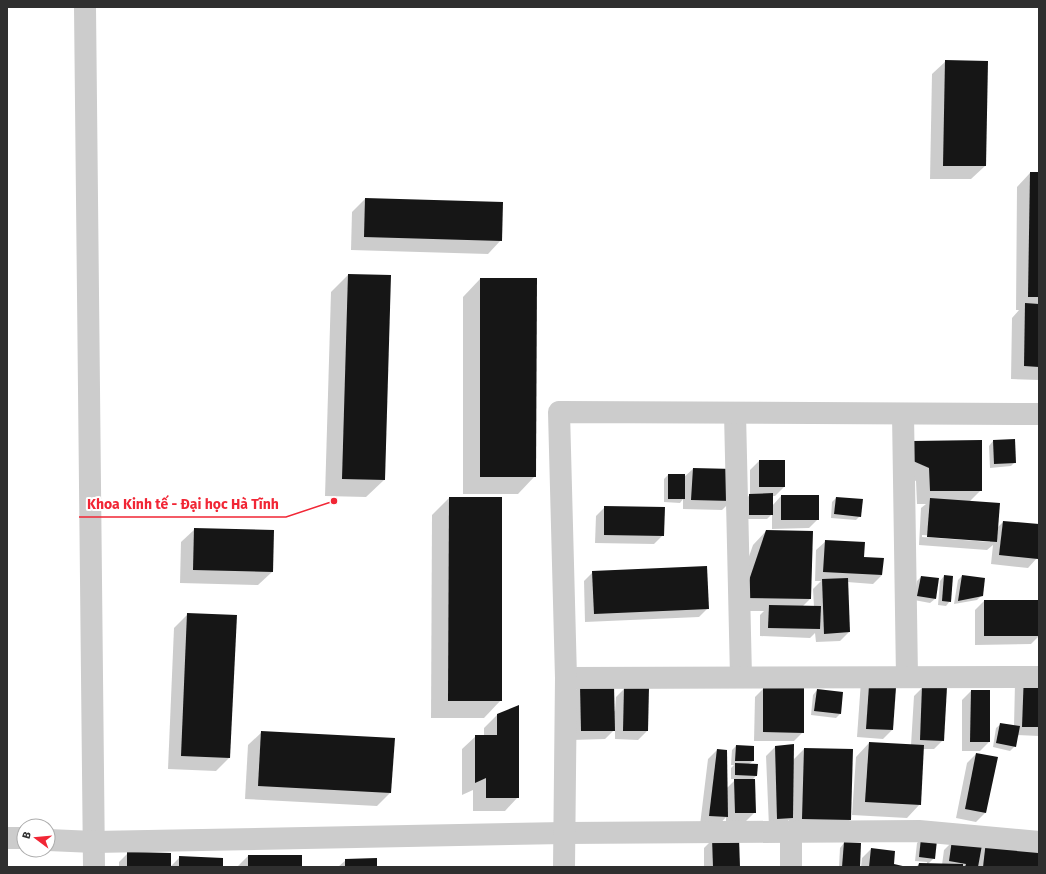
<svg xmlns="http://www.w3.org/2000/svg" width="1046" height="874" viewBox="0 0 1046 874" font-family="'Fira Sans',sans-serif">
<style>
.shadow{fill:#0003;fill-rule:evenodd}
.building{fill:#161616}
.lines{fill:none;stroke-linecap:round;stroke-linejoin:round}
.minor{stroke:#ccc;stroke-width:22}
.leader{fill:none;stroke:#f12635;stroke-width:1.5}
.callout-dot{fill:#f12635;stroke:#fff;stroke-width:1.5}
.callout-label{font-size:14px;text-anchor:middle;font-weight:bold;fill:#f12635;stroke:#fff;stroke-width:4;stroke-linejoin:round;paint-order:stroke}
</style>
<rect width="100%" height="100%" fill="#fff"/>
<g class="shadow">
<path d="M946,61L985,166L971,179H930L932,74Z"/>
<path d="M1030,173H1039V380L1011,379L1012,318L1019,310H1016L1017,187Z"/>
<path d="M365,199L501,240L488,254L351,250L352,212Z"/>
<path d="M348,275L384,480L366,497L325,496L331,292Z"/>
<path d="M480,279L535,476L518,494H463V297Z"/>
<path d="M1014,440L1015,462L1011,466L990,468L989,446L993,441Z"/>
<path d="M900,455L981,490L969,502L998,527L1003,522L1039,525L1037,558L1028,568L991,564L993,545L987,550L919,545L921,508L926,504H917L916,481L900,474ZM922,535L990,540V542L922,537Z"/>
<path d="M759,461H784V487L775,496H772V506L781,496L818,519L809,528L772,529V514L767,519H745V499L750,495V470Z"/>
<path d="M693,469L731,501L722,510L683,509V499L680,503L664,502V479L668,475L684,477Z"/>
<path d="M449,498L501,700L484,718H431L432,515Z"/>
<path d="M836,498L860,516L856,520L831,518L832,502Z"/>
<path d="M605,507L663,535L654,544L595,543L596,516Z"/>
<path d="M195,529L272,572L258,585L180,583L181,542Z"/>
<path d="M766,531L810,599L802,607H814L813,589L821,581H815L816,550L826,541L863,558L882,575L873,584L847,582L849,632L840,641L816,642L815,633L810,638L760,636V615L764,611H730L753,545Z"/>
<path d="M593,572L708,608L699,617L585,622L584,581Z"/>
<path d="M944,576L950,601L946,606L938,605L940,581Z"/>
<path d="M962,576L982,595L977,600L954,604L958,580Z"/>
<path d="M921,577L935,599L930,603L914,600L917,581Z"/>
<path d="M984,601H1039V636L1031,644L975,645V610Z"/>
<path d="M188,614L229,758L216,771L168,769L174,628Z"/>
<path d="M870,672L892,730L883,739L857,737L861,681Z"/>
<path d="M1039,674V736L1017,735L1015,746L1010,751L993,747L996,728L1001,724L1014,726L1015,683Z"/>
<path d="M580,686L614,711H615L616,697L625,688L647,731L638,740L615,739V729L605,739L572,740L571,695Z"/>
<path d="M923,687L943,740L934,749H923L920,804L907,818L852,815L856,757L869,743L911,745L914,696Z"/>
<path d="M764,688L803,732L794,741H754L755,697Z"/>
<path d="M817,690L840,714L836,718L811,715L813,695Z"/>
<path d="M971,691L989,742L980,751H962V700Z"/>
<path d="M497,715L518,797L505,811H473V790L462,795V749L476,736H484V728Z"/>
<path d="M262,732L390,793L377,806L245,799L248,745Z"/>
<path d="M736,746L753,747V761L749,764L756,776L752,780L755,812L746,821L726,822V817L718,826L700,825L708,759L717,750L726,789L736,779H731V768L734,765H731L732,750Z"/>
<path d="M775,747L793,760L804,749L850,820L836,833L789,832V820L783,826L769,827L766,756Z"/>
<path d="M976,754L997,758L985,813L976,822L956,818L967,763Z"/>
<path d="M713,839L739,867H704V848Z"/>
<path d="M921,839L934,858L928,864L942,865L944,850L953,841L987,843L1039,867H916L919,864H927V862L915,861L917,843Z"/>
<path d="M844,843L859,867H839L840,848Z"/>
<path d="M871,849L893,865L907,867H861L862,858Z"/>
<path d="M128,853L170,867L180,857L222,867H119V862Z"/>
<path d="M248,856L301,867H237Z"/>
<path d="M346,860L376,867H338Z"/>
</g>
<g class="building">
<path d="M945,60L988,61L986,166H943Z"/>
<path d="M1030,172H1039V297H1028Z"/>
<path d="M365,198L503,202L502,241L364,237Z"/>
<path d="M348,274L391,275L385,480L342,479Z"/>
<path d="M480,278H537L536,477H480Z"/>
<path d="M1025,303L1039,304V367L1024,366Z"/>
<path d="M1015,439L1016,463L994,464L993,440Z"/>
<path d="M982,440V491H930L929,468L913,461L912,441Z"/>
<rect x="759" y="460" width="26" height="27"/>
<path d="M693,468L734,469L732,501L691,500Z"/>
<rect x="668" y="474" width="17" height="25"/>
<path d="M773,493V515H749V494Z"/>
<rect x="781" y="495" width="38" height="25"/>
<path d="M449,497H502V701H448Z"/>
<path d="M836,497L863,499L861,517L834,514Z"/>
<path d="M930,498L1000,503L997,542L927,537Z"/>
<path d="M604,506L665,507L664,536L604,535Z"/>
<path d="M1003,521L1039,524L1038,559L999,555Z"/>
<path d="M194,528L274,530L273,572L193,570Z"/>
<path d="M766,530L813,531L811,599L743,598Z"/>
<path d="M825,540L865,542L864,557L884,558L882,575L823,572Z"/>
<path d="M707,566L709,609L594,614L592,571Z"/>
<path d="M944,575L953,576L951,602L942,601Z"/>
<path d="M962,575L985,578L983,596L958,601Z"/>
<path d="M921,576L939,578L936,599L917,596Z"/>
<path d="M848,578L850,632L824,634L822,579Z"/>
<rect x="984" y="600" width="55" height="36"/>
<path d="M769,605L821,606L820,629L768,628Z"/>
<path d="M187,613L237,615L230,758L181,756Z"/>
<path d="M870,671L897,673L893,730L866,729Z"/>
<path d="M1024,673H1039V727H1022Z"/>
<path d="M580,685H614L615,731H581Z"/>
<path d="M922,686L947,687L944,741L920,740Z"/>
<path d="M624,687H649L648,731H623Z"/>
<path d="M763,687H804V733L763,732Z"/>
<path d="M817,689L843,692L841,714L814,711Z"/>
<path d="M971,690H990V742H970Z"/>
<path d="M519,705V798H486V778L475,783V735H497V714Z"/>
<path d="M1000,723L1020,726L1016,747L996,743Z"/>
<path d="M261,731L395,738L391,793L258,786Z"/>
<path d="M869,742L924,745L921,805L865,802Z"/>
<path d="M794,744L793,818L777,819L775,746Z"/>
<path d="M736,745L754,746V761H735Z"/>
<path d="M804,748L853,749L851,820L802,819Z"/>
<path d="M717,749L727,750L728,817L709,816Z"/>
<path d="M976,753L998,757L986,813L965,809Z"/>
<path d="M735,763L758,764L757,776L735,775Z"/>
<path d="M734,779H755L756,813H735Z"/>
<path d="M712,838H739L740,867H713Z"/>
<path d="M921,838L937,840L935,859L919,857Z"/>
<path d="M952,840L982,845L978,867H965L966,864L949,861Z"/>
<path d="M986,841L1039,848V867H983Z"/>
<path d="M844,842L861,843L860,867H842Z"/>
<path d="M871,848L895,851L894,864L907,867H869Z"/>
<path d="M127,852L171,853V867H127Z"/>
<rect x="248" y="855" width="54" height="12"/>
<path d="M179,856L223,858V867H179Z"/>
<path d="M377,858V867H345V859Z"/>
<path d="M919,863L963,864V867H918Z"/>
</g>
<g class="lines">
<g class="minor">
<path d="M85,7L94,867"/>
<path d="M735,413L741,677"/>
<path d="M903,414L907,677"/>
<path d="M566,678L1039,677"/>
<path d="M7,838H24"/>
<path d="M48,840L94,842L564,833L919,831L1039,842"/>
<path d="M564,867L566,678L559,412L1039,414"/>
<path d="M791,867V832"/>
</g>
</g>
<path class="leader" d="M334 501L286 517H79"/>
<circle class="callout-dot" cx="334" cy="501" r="4"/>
<g class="callout-label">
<text x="183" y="509">Khoa Kinh tế - Đại học Hà Tĩnh</text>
</g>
<rect width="1046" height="874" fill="none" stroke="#2f2f2f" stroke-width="16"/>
<g transform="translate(36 838) rotate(286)"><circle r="19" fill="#ffffff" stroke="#acacac"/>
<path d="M0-3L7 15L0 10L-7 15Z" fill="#f12635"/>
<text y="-6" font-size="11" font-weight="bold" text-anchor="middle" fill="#2f2f2f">B</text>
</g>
</svg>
